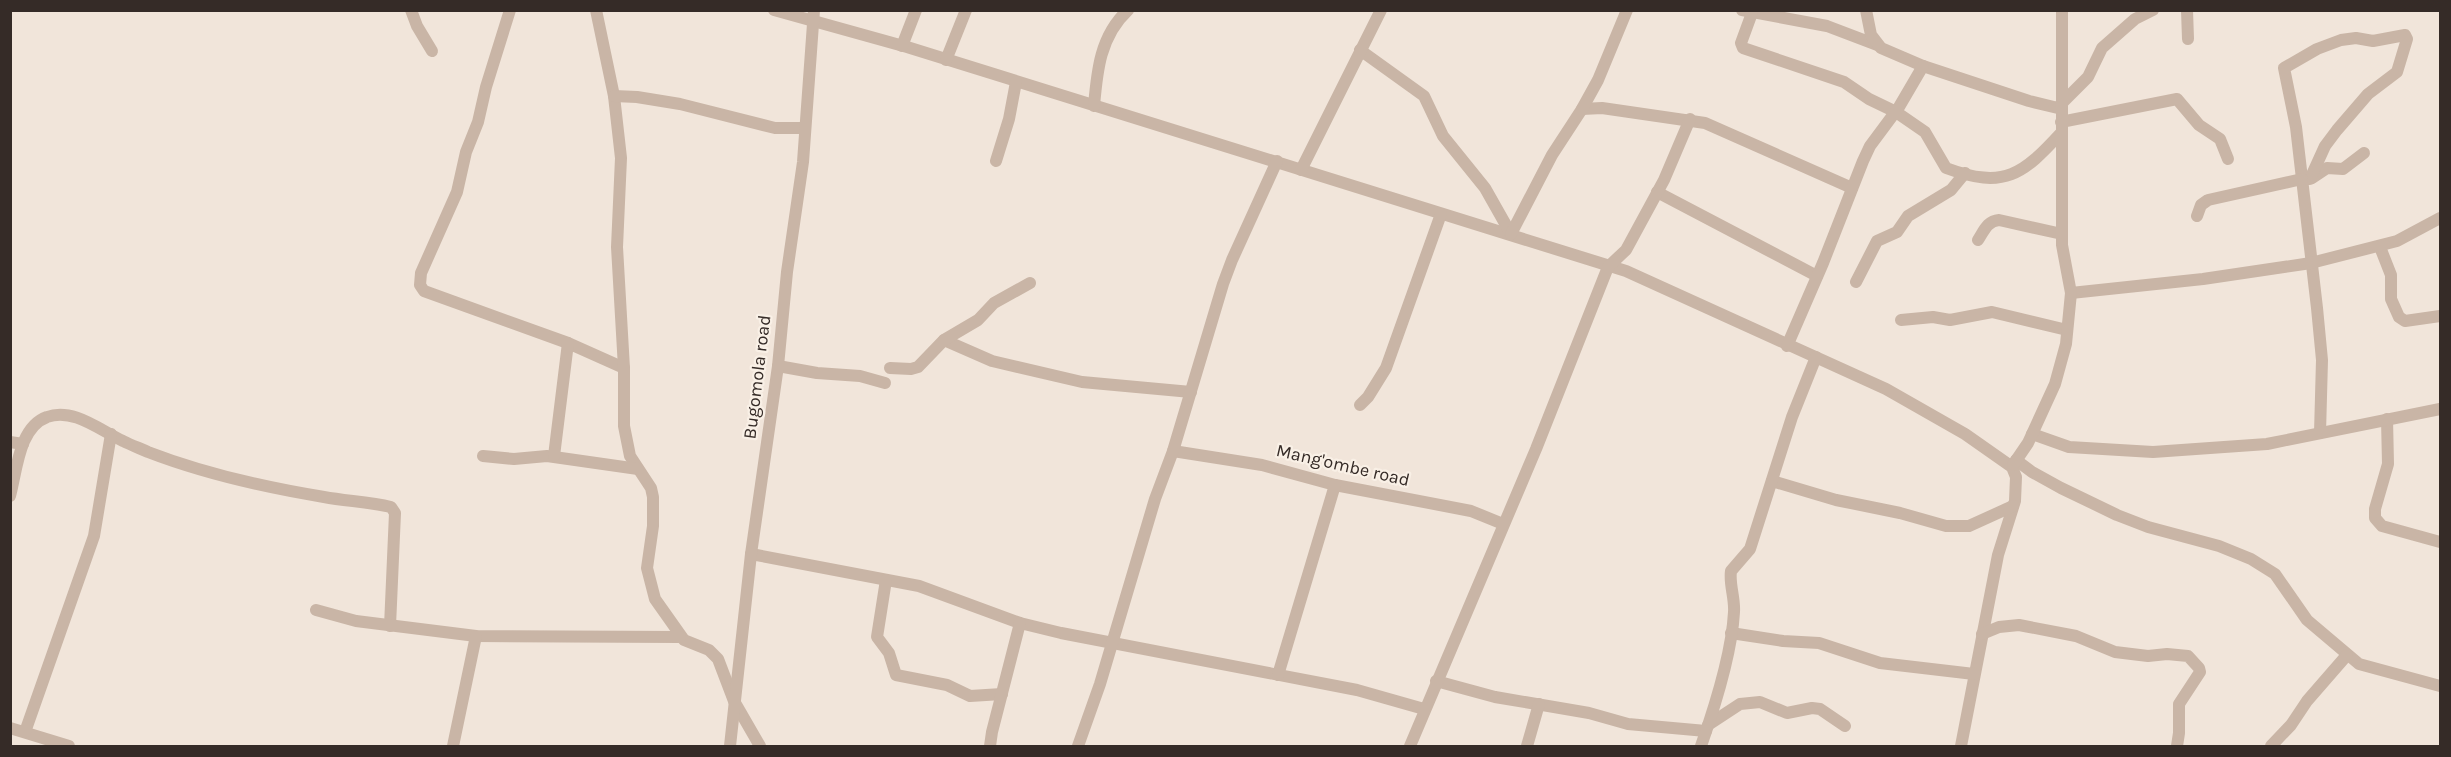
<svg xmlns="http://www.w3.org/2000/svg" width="2451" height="757" viewBox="0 0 2451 757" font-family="Karla,sans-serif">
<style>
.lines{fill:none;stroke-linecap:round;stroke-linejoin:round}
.street{stroke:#c9b5a6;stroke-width:12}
.labels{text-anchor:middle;stroke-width:4.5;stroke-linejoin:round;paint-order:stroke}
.street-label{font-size:18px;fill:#352b27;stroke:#f9f0e6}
</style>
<rect width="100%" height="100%" fill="#f1e5da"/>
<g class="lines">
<g class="street">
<path d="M411,10L417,26L432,51"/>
<path d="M510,10L486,87L478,122L466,152L457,192L421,273L420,285L424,291L568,343L624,368"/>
<path d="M596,10L614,96L621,158L617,247L624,368V426L630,456L651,488L653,497V526L647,568L655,599L684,640L709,650L718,659L734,701L760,746"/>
<path d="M774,10L907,47L1626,271L1886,389L1965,434L2012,467L2016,477L2015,501L1998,555L1961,746"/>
<path d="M1742,10L1827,26L1877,45"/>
<path d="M1866,10L1871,35L1881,48L1923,66L2029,101L2062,109"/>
<path d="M2187,10L2188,39"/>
<path d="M1752,13L1741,43L1743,48L1844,82L1869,99L1896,112L1925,132L1946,168C2005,190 2023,174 2061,133"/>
<path d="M902,46L916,10"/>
<path d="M1360,50L1424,96L1443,136L1485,188L1511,234"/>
<path d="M946,60L966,10"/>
<path d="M614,96L637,97L680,104L775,128H805"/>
<path d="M2061,104L2088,77L2102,48L2135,19L2153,10"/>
<path d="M1094,106C1097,71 1100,36 1128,10"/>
<path d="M1582,109L1602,108L1705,123L1852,188"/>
<path d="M2061,122L2177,99L2199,125L2220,139L2228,159"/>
<path d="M996,161L1009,119L1016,82"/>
<path d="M1301,170L1381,10"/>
<path d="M2312,178L2327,168L2343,169L2364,153"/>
<path d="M2310,179L2325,146L2337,130L2368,94L2397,72L2407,39L2405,35L2373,41L2356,38L2341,40L2317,49L2284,68L2296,127L2317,308L2322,360L2320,433"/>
<path d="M1657,192L1817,276"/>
<path d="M2197,216L2201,205L2208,200L2302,179"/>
<path d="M1511,234L1552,155L1582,109L1598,80L1627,10"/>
<path d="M1978,240C1984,231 1987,221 1999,220L2062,234"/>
<path d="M2380,247L2391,275V299L2399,317L2405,321L2440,316"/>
<path d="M1856,282L1877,241L1897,232L1908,216L1951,190L1965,173"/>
<path d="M2071,293L2203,279L2311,263L2397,241L2440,218"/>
<path d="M1901,320L1933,317L1950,320L1992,312L2067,330"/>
<path d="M944,340L992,361L1082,382L1191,392"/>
<path d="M1787,346L1823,263L1863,161L1870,146L1899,107L1923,66"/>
<path d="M778,366L817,373L860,376L885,383"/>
<path d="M890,368L911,369L918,367L944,340L978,320L994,303L1030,283"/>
<path d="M1360,405L1368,397L1386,368L1441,214"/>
<path d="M2387,419L2388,464L2375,509V518L2382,526L2440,542"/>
<path d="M2032,434L2069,447L2153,452L2267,444L2440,409"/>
<path d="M10,442L23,444"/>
<path d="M1173,451L1262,465L1335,485L1471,511L1503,524"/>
<path d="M483,456L514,459L547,456L638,469"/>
<path d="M554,456L568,343"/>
<path d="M2016,460L2032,472L2061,488L2117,515L2148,527L2219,546L2251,559L2275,574L2307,620L2359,664L2440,686"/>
<path d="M2013,465L2028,443L2055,384L2066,344L2071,293L2062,245V10"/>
<path d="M1772,481L1836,500L1900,513L1946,526H1969L2013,506"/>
<path d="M10,496C17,470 19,427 47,417C73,407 101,431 123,441C131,445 139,448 148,452C205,474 263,487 324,497C346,501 369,502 391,507L395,513L390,626"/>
<path d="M751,554L919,586L1020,623L1061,633L1357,690L1424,709"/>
<path d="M886,580L877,637L889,653L896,675L947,685L970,696L1002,694"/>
<path d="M316,610L356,621L476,636L680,637"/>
<path d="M1731,633L1783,641L1819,643L1880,663L1974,674"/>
<path d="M1982,634L1999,627L2019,625L2076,636L2115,652L2148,656L2167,654L2188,656L2199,668L2200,672L2179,704V733L2177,746"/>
<path d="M1278,675L1335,485"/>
<path d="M1436,681L1495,697L1589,713L1628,724L1706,731"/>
<path d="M1708,725L1740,704L1760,702L1787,713L1812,708L1820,709L1845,726"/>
<path d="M10,728L69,746"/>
<path d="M25,732L94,536L111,434"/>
<path d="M453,746L476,636"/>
<path d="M730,746L751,554L778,366L787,272L803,162L814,10"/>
<path d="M990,746L992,732L1020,623"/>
<path d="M1078,746L1100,684L1155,499L1173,451L1223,284L1232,260L1277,161"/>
<path d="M1410,746L1536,449L1608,267L1626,250L1664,180L1690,119"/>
<path d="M1527,746L1539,704"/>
<path d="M1701,746C1714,709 1732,651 1734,612C1735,598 1729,584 1731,571L1750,549L1792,417L1816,357"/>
<path d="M2271,746L2291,725L2307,701L2347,655"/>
</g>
</g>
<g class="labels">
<g class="street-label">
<text transform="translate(757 377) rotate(-83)" y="6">Bugomola road</text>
<text transform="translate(1343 465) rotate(13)" y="6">Mang'ombe road</text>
</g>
</g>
<rect width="2451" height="757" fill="none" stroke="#352b27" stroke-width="24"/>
</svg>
